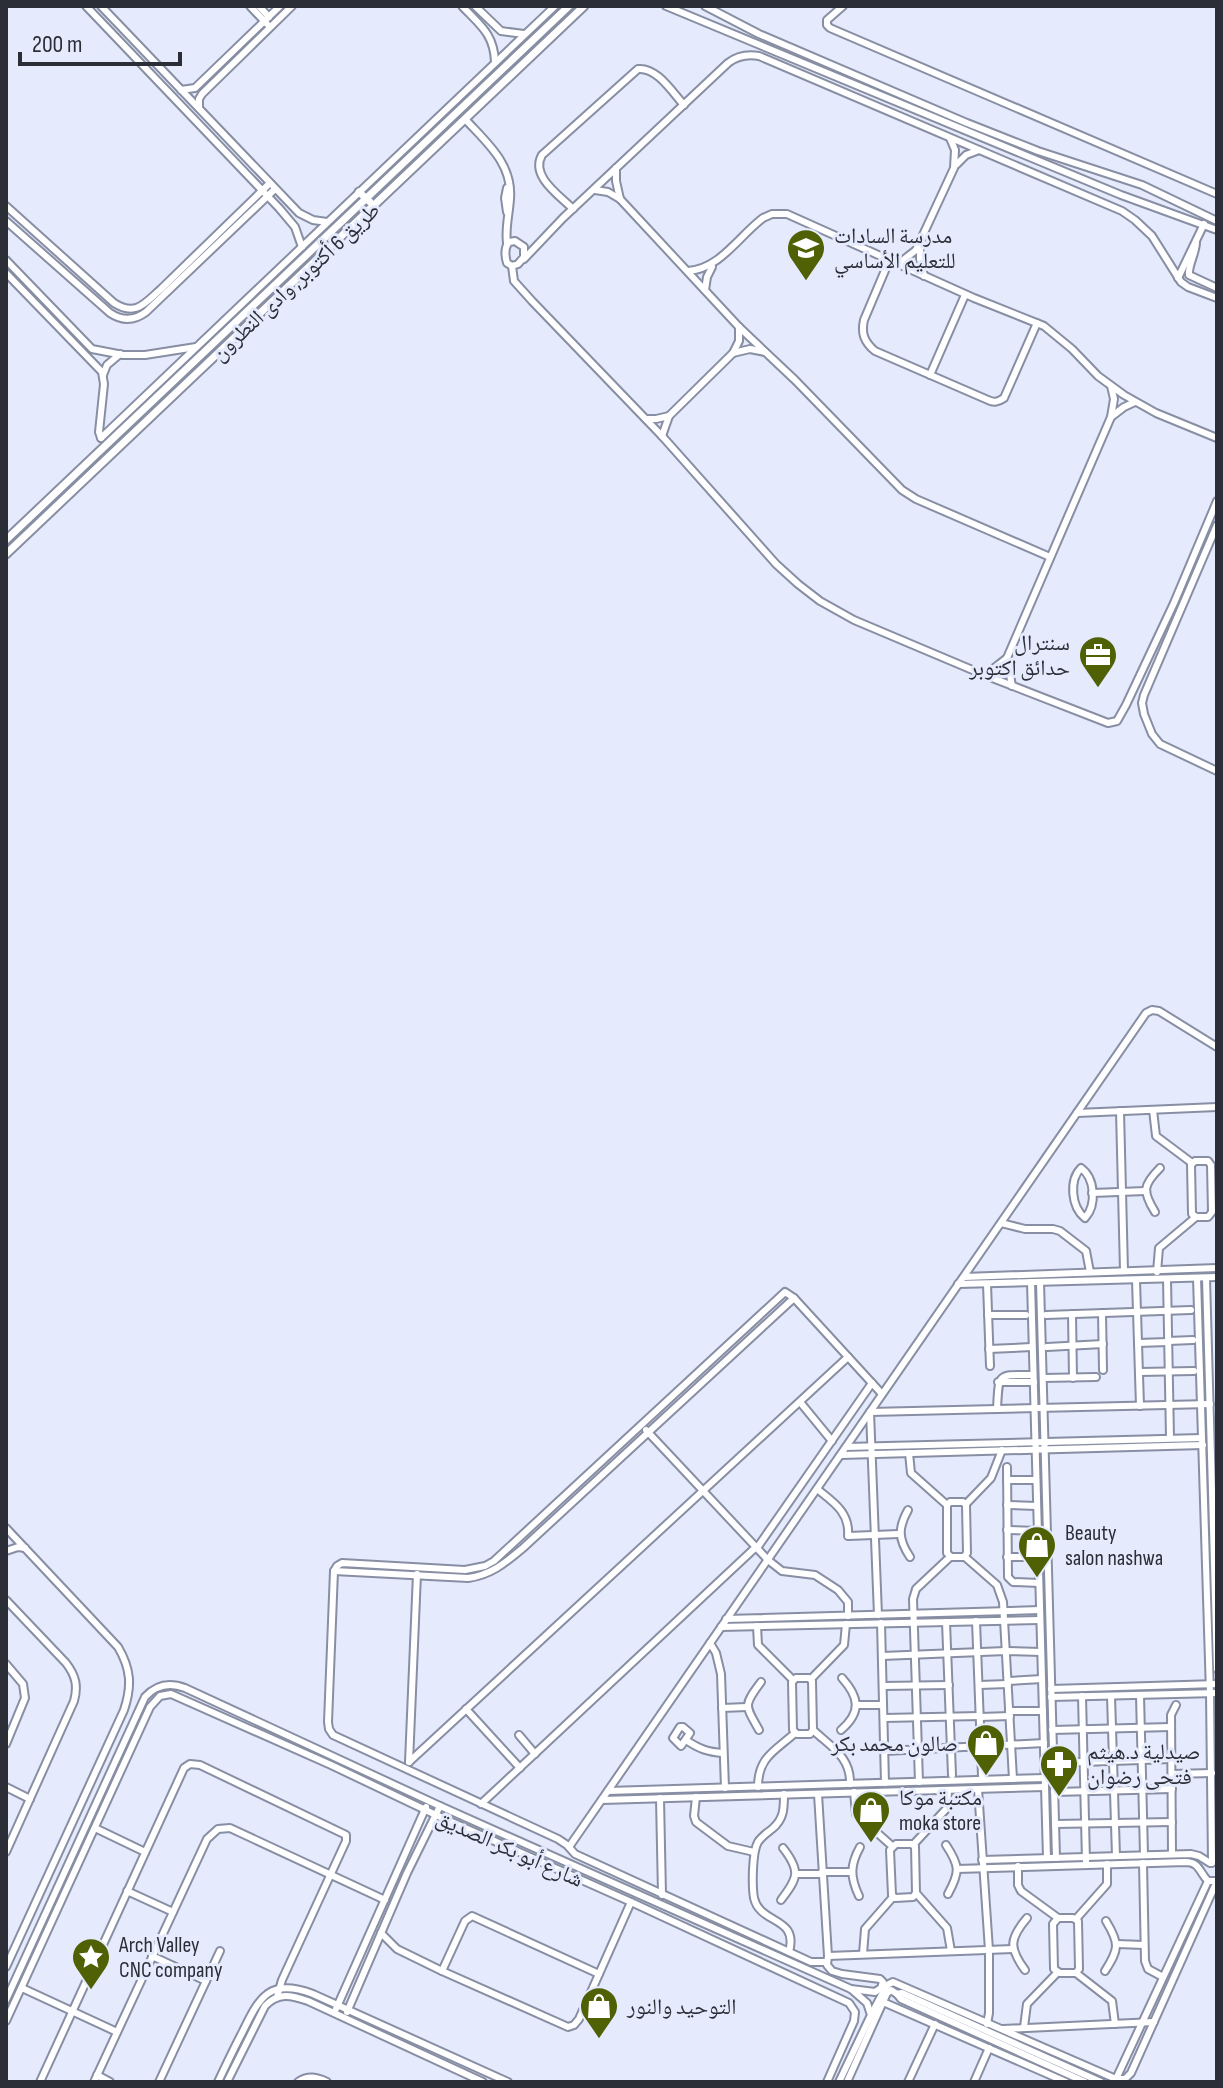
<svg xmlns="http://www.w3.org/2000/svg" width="1223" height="2088" viewBox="0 0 1223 2088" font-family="'Sofia Sans Condensed','Noto Naskh Arabic',sans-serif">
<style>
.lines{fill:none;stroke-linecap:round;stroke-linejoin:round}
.minor-casing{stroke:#888ea3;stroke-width:10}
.tertiary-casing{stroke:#888ea3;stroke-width:11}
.minor{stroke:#fff;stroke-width:6}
.tertiary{stroke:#fff;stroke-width:7}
.labels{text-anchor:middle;stroke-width:6;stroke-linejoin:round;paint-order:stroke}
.poi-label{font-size:22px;fill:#2b2e37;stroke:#e5ebfd;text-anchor:start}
.street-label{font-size:22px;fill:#2b2e37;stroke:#e5ebfd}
</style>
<rect width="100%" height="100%" fill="#e5ebfd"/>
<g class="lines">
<g class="minor-casing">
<g id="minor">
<path d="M86,6L279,208L295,227L302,247"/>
<path d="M101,6L299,213L313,220L327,222"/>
<path d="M250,6L267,24"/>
<path d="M259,6L269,17"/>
<path d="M462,6C480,25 494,34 495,62"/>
<path d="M475,6L501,31L524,34"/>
<path d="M666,6L1121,195L1217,230"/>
<path d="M705,6L759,34L967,123L1038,151L1142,185L1217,221"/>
<path d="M843,6L827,20V25L830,28L1217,194"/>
<path d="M181,90L195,88L280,6"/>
<path d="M199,108V99L202,94L292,6"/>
<path d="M465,119C487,143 513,164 510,199C509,215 505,228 507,243"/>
<path d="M956,165L966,155L979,150"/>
<path d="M616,168V181L620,199"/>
<path d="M595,190L608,192L620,199L739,327L795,380L902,490L916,499L1050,557"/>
<path d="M6,206L114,303C136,317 145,303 161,289L270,183"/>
<path d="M573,209C559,195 530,176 542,155L638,69C657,67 672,92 684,105"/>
<path d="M507,212L505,198L507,188"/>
<path d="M6,221L110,313C122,321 134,321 146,312L275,189"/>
<path d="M515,241L524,247V257L518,264L512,266L507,263C505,256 504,248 509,242Z"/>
<path d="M1196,242C1196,253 1188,265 1189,275L1217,288"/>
<path d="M920,246V259L924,276"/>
<path d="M524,259L563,218L728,63C737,56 747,54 759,56L1122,211L1135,220L1152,236L1181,282L1188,287L1217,298"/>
<path d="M6,260L92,349L123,355H145L196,347"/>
<path d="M889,261L864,320C861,333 864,342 875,351L988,400C994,403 998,402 1004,398L1037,323"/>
<path d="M894,263L902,261L916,250L954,168L955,150L950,138"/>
<path d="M512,266L514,281L532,301L662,436L776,564L798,584L820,601L854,620L982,674L1108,723L1117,721L1126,705L1174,603L1217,501"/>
<path d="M688,271C720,269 739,236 763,218L772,214H787L974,298L1044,326L1072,349L1098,376L1124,395L1156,413L1217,438"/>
<path d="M6,273L102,372L104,384L99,432L101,438"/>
<path d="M1178,278L1204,224"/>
<path d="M705,290L707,277L712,267"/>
<path d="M733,353L750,349L765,352"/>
<path d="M103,375L107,365L120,354"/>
<path d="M930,375L965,295"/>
<path d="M1111,417L1124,407L1135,402"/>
<path d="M646,419H656L669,416"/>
<path d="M662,436L669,416L733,353L739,341V327"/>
<path d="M101,438L555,6"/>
<path d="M1217,525L1144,695L1142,703L1144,714L1152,734L1160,744L1217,771"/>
<path d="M1007,658L1012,686"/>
<path d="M982,674L993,669L1007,658L1111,417L1114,399L1111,386"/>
<path d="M1153,1110L1156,1136L1192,1163"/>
<path d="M1120,1111L1124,1271"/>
<path d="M1077,1113L1217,1107"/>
<path d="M1195,1161H1208L1211,1165L1212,1212L1208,1217H1196L1192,1214L1191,1165Z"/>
<path d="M1081,1168C1095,1178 1097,1205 1085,1218C1071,1207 1069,1180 1081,1168Z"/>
<path d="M1092,1193L1146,1191"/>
<path d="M1155,1212C1142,1191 1143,1185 1160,1168"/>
<path d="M1001,1223L1025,1229H1053L1060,1231L1086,1251L1090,1272"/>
<path d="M1157,1272L1159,1248L1196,1217"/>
<path d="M964,1277L1217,1268"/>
<path d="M1197,1278L1210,1693L1212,1863"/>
<path d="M1206,1278L1217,1669"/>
<path d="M1167,1279L1170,1438"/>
<path d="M1136,1280L1140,1406"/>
<path d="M1031,1282L1047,1858"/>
<path d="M1040,1282L1056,1858"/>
<path d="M958,1284L1217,1277"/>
<path d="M987,1284L990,1366"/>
<path d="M1102,1313L1103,1370"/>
<path d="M1072,1314L1073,1378"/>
<path d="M988,1315H1026"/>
<path d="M1046,1315L1191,1310"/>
<path d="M1168,1341L1193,1340"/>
<path d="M1138,1343L1168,1342"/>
<path d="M1047,1347L1103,1344"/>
<path d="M989,1349L1032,1347"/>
<path d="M1139,1372L1194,1371"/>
<path d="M1043,1378L1096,1377"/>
<path d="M998,1382H1034"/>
<path d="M800,1402L832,1441"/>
<path d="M997,1409C999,1372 997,1375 1033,1375"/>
<path d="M646,1430L768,1560L782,1571L815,1575L838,1590L848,1602V1616"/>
<path d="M846,1447L1202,1438"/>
<path d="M909,1453L911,1473L947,1505"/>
<path d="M841,1455L1203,1445"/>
<path d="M1007,1467L1008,1577L1013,1582L1039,1583"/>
<path d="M1007,1480H1036"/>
<path d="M817,1489C833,1502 850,1512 848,1536L899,1534"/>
<path d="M950,1502H963L966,1505L967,1553L964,1557H951L947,1553V1505Z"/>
<path d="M966,1504L991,1478L1002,1450"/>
<path d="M1007,1505L1037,1506"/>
<path d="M908,1510C898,1528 898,1539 910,1557"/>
<path d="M6,1528L118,1647C131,1669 132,1686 124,1710L6,1967"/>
<path d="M1007,1530L1038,1531"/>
<path d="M757,1548L872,1383"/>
<path d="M6,1551L18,1547L25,1548"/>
<path d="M965,1557L997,1585L1003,1602L1013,1779"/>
<path d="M1007,1557H1039"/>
<path d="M334,1571L468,1578C491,1575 505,1563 523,1548L794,1298"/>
<path d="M6,1600L66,1663C76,1676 78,1686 74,1701L6,1852"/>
<path d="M878,1615L870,1412L1210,1404"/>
<path d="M726,1619L1040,1610"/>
<path d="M976,1621L982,1776"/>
<path d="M946,1622L952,1775"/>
<path d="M881,1623L885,1783"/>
<path d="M757,1626L758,1645L793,1680"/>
<path d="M721,1627L1040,1620"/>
<path d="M710,1643L716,1653L721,1674L725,1788"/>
<path d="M882,1656L1006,1651L1041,1652"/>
<path d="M6,1664L23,1684L25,1698L6,1744"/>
<path d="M796,1678H809L812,1681L813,1730L810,1734H797L793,1730L792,1682Z"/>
<path d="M811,1679L844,1645L846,1624"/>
<path d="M1008,1681L1042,1679"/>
<path d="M979,1685L1008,1684"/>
<path d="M883,1686L949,1685"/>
<path d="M1051,1689L1217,1684"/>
<path d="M1140,1695L1144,1855"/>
<path d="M1082,1696L1086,1861"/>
<path d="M1111,1696L1116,1856"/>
<path d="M1051,1697L1217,1693"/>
<path d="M856,1705H883"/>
<path d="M722,1708L747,1707"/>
<path d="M466,1709L520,1768"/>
<path d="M1009,1711H1043"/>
<path d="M980,1717L1010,1716"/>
<path d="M884,1718L980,1716"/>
<path d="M680,1727H683L690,1733L681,1746L673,1738Z"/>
<path d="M759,1730C745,1705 743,1706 761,1682"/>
<path d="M813,1730C831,1747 851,1757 850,1784"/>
<path d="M841,1730C862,1712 859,1697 842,1678"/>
<path d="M1052,1730L1171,1727"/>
<path d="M519,1735L535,1754"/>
<path d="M686,1740C699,1749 708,1752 723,1753"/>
<path d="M885,1751L1044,1743"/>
<path d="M409,1762L848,1357"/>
<path d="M409,1762L417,1574"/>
<path d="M1053,1763L1171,1759"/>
<path d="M1172,1774L1212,1773"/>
<path d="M919,1782L913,1599L916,1589L950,1557"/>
<path d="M6,1787L30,1799"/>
<path d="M758,1787C758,1757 775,1751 795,1733"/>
<path d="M978,1789L989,1950V2013L987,2024"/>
<path d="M608,1791L1045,1778"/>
<path d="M854,1792L856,1814L892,1846"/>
<path d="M1054,1792L1172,1789"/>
<path d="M784,1794C784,1809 784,1819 772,1829C767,1833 762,1836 758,1842C752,1852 752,1886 754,1898C760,1925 799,1916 789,1952"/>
<path d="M818,1794L828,1956L827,1965L832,1971L842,1974L880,1979L883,1982L881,1988L875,1992L851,1989"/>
<path d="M696,1797L694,1816L696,1822L728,1846L754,1852"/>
<path d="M660,1798L662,1895"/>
<path d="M602,1800L1045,1787"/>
<path d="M481,1804L756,1547"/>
<path d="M1055,1824L1172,1822"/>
<path d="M95,1828L145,1852"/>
<path d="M896,1844H912L915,1846L916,1893L913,1897L895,1898L892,1895L890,1850Z"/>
<path d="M913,1845L947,1808L948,1790"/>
<path d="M946,1845C960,1866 960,1872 948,1894"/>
<path d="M569,1847L1146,1013L1152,1010L1159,1011L1217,1047"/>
<path d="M1172,1854L1171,1715L1176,1705"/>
<path d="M982,1860L1191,1854L1199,1856L1210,1863"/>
<path d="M1143,1863L1145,1961L1148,1969L1163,1977"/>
<path d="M1018,1866V1885L1021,1891L1058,1918"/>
<path d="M957,1869L1185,1862C1200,1862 1199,1872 1208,1881H1217"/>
<path d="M822,1872H851"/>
<path d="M796,1874H822"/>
<path d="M127,1891L173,1912"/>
<path d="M916,1893L947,1928L951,1951"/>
<path d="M859,1896C850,1877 850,1865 860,1847"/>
<path d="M781,1900C798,1878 801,1871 783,1848"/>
<path d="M1058,1918H1073L1078,1921L1079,1969L1076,1973H1060L1054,1969L1053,1924Z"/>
<path d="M1076,1919L1107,1884V1864"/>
<path d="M381,1933L397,1949L442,1971L568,2027L574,2025L579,2019L631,1902"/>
<path d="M1117,1944L1144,1945"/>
<path d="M863,1954L865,1929L893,1897"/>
<path d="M152,1956L206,1981"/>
<path d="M828,1956L1013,1949"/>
<path d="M826,1962H811L575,1854L567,1845L558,1839L333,1735L329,1729L328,1722L334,1571L337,1566L342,1563L465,1570L485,1566L494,1561L785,1292L794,1298L882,1394"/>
<path d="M1025,1970C1009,1948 1009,1939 1027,1918"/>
<path d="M442,1971L465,1921L472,1916L599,1974"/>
<path d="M1105,1971C1119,1949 1120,1944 1106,1921"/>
<path d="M1076,1973L1112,2001L1115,2024"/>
<path d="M22,1988L117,2032"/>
<path d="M897,1994L901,1999L1085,2082"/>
<path d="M6,2000L145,1697C156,1685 169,1682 185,1688L440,1806L851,1989L867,2003L871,2015L839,2082"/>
<path d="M883,2002L1066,2082"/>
<path d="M336,2009L426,1807"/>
<path d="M347,2012L407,1873L440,1806"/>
<path d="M871,2015L887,1985L893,1982L1116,2079H1125L1131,2073L1217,1881"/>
<path d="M6,2021L150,1707L160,1696L171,1694L331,1765L436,1815L631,1902L849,2003L855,2012L854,2021L827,2082"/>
<path d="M1024,2027L1027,2004L1057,1973"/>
<path d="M1003,2029L1154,2022"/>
<path d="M97,2075L110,2082"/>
<path d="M1116,2079L1208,1881"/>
<path d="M40,2082L184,1768L190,1764L200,1765L346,1835V1841L282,1980L277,1997"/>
<path d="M94,2082L207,1839L218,1829L230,1828L385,1900"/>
<path d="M159,2082L220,1951"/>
<path d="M218,2082C226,2065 234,2048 243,2031C260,1996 270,1978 313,1994L508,2082"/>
<path d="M227,2082L265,2006C278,1992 291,1995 308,2001L483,2082"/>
<path d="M298,2082C308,2075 317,2077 327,2082"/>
<path d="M847,2082L887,1993L891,1990L897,1994L902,1993L1101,2082"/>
<path d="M908,2082L935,2024"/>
<path d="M974,2082L989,2048"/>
</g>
</g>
<g class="tertiary-casing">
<g id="tertiary">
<path d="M359,192L370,202"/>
<path d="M6,540L569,6"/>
<path d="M6,554L584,6"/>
</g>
</g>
<use href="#minor" class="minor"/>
<use href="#tertiary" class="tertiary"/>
</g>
<defs>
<g id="school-pin" transform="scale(2)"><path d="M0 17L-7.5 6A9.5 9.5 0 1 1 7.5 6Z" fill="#4f6005" stroke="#e5ebfd"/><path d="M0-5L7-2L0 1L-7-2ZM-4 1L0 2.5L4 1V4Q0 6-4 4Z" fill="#fff"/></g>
<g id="office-pin" transform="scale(2)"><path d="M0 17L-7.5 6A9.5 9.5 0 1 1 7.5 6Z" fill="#4f6005" stroke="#e5ebfd"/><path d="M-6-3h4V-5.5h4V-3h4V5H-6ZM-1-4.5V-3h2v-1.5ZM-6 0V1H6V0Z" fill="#fff"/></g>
<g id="shop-pin" transform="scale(2)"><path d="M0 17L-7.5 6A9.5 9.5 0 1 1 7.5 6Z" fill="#4f6005" stroke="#e5ebfd"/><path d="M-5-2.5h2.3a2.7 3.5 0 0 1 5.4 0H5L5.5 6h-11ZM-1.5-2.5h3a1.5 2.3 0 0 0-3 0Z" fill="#fff"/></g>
<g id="pharmacy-pin" transform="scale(2)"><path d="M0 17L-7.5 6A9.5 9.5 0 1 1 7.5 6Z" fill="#4f6005" stroke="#e5ebfd"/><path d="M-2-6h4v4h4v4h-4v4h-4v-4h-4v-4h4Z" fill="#fff"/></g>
<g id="sight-pin" transform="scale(2)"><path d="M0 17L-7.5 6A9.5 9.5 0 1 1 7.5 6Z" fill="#4f6005" stroke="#e5ebfd"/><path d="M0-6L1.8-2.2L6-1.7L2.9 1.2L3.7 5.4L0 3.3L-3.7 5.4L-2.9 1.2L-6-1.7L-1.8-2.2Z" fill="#fff"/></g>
</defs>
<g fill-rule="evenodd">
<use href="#school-pin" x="806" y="248"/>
<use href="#office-pin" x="1098" y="655"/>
<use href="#shop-pin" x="1037" y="1545"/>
<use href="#shop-pin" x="986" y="1743"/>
<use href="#pharmacy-pin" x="1059" y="1764"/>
<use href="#shop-pin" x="871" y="1810"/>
<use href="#sight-pin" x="91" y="1957"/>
<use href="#shop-pin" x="599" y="2006"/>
</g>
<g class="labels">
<g class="poi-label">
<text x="834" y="243">مدرسة السادات<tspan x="834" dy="25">للتعليم الأساسي</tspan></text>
<text x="1070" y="650" text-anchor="end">سنترال<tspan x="1070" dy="25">حدائق اكتوبر</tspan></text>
<text x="1065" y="1540">Beauty<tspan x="1065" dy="25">salon nashwa</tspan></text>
<text x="958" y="1751" text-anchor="end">صالون محمد بكر</text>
<text x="1087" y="1759">صيدلية د.هيثم<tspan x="1087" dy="25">فتحى رضوان</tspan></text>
<text x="899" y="1805">مكتبة موكا<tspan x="899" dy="25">moka store</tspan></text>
<text x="119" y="1952">Arch Valley<tspan x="119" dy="25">CNC company</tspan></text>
<text x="627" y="2014">التوحيد والنور</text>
</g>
<g class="street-label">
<text transform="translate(295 281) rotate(-43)" y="8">طريق 6 أكتوبر, وادى النطرون</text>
<text transform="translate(510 1848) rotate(24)" y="8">شارع أبو بكر الصديق</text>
</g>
</g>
<rect width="1223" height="2088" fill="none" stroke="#2b2e37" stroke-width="16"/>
<path d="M20 52v12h160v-12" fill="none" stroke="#2b2e37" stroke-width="4"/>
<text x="32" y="52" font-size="24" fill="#2b2e37" stroke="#e5ebfd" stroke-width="6" paint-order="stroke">200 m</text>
</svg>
